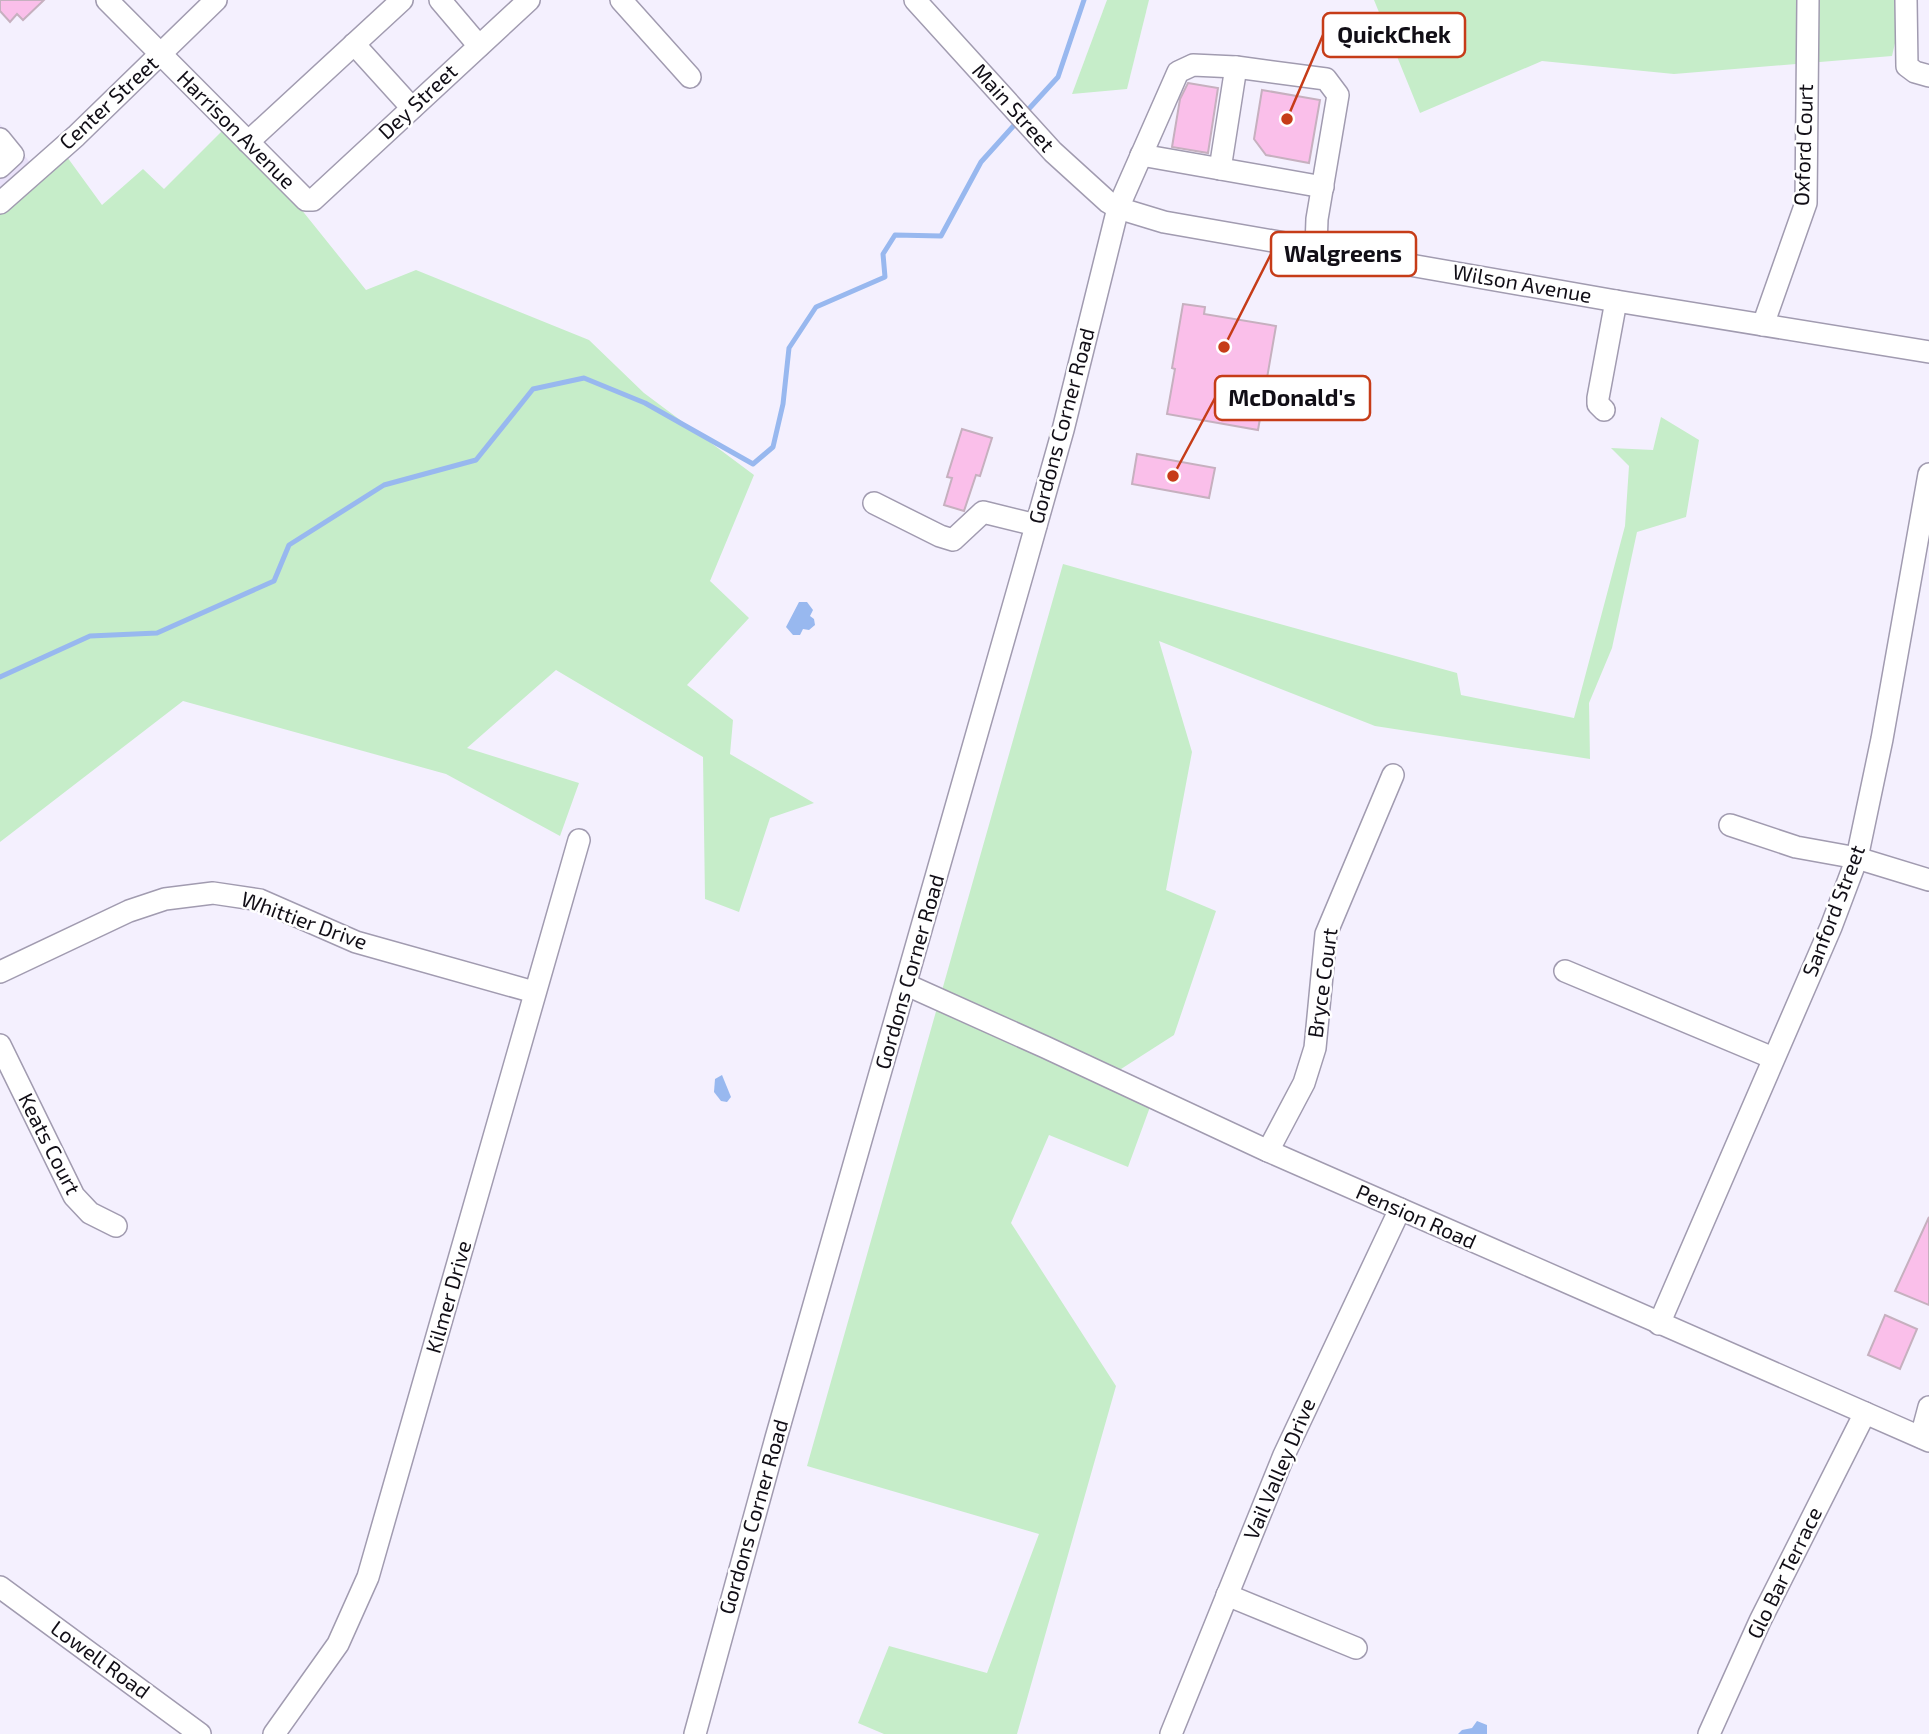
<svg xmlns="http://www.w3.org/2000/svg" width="1929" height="1734" viewBox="0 0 1929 1734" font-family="'Exo 2',sans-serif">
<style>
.built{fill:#eae2fa}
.green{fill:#c6edc9}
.water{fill:#98b8ef}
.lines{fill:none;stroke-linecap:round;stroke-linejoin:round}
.stream{stroke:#98b8ef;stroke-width:5}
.building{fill:#fabfea;stroke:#c6b0bf;stroke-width:2}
.minor-casing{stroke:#a19bb0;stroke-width:24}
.minor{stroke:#fff;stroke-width:21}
.labels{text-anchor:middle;stroke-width:5;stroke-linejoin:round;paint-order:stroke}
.street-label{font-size:21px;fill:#110e16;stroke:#fff}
.leader{fill:none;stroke:#c63c18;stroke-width:2.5}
.callout-dot{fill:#c63c18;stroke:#fff;stroke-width:2.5}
.callout{fill:#fff;stroke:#c63c18;stroke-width:2.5}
.callout-label{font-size:23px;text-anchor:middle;font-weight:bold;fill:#110e16}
</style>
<rect width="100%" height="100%" fill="#f4f0fe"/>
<path class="built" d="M0,124L38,173L0,207Z"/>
<g class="green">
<path d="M1107,0H1149L1127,89L1072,94Z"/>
<path d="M1374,0H1905L1892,56L1674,74L1542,61L1420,113Z"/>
<path d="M231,122L366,290L416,270L589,340L644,393L754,475L710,581L749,618L687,685L733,720L730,754L814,803L770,818L739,912L705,899L703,757L556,670L467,748L579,783L560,836L446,774L183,701L0,842V207L62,150L102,205L143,169L164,189Z"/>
<path d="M1661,417L1699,440L1686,517L1637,532L1612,648L1589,703L1590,759L1375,726L1159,641L1192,752L1166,890L1216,911L1174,1035L1107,1078L1150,1107L1128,1167L1049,1135L1011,1223L1116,1386L1017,1734H884L858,1723L889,1646L987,1673L1039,1534L807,1466L1063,564L1457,673L1461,695L1574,718L1625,526L1629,466L1611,448L1653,450Z"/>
</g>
<g class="water">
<path d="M799,602H807L813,610L810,616L814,619L815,625L809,630L803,629L800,635H793L786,627Z"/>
<path d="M722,1075L731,1097L727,1102L721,1101L714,1092L715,1079Z"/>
<path d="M1477,1721L1487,1725V1734H1458L1462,1730L1472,1728Z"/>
</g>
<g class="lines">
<g class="stream">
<path d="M1026,112L1058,77L1084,0"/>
<path d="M0,677L90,636L157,633L274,581L289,545L384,485L476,460L533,389L584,378L645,403L753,464L773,447L783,404L789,348L816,307L885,277L883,254L895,235L941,236L981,162L1017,122"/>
</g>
</g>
<g class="building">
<path d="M0,0H44L23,20L17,14L10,22L0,11Z"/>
<path d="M1188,83L1218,88L1208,153L1172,147L1180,99Z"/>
<path d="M1262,90L1320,100L1309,163L1266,155L1254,139Z"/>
<path d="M1183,304L1205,307L1204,314L1276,326L1258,430L1167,414L1175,369L1172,368Z"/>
<path d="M962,429L992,438L980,476L976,475L964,511L944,505L952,478L947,477Z"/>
<path d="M1137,454L1215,468L1209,498L1132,484Z"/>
<path d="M1929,1217V1305L1895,1291Z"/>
<path d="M1885,1315L1917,1329L1900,1369L1868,1355Z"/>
</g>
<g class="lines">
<g class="minor-casing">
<g id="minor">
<path d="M107,0L306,200H313L529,0"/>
<path d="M440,0L479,46"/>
<path d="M621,0L690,77"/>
<path d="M915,0L1053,152L1108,202L1118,208L1164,222L1616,301L1929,352"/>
<path d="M1906,0L1907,66L1915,72L1929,76"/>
<path d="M354,44L412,108"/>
<path d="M0,139L13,155L0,167"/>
<path d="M248,142L402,0"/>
<path d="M1141,155L1323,187"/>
<path d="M1220,169L1236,67"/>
<path d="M0,203L76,136L216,0"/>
<path d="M1763,325L1806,203L1808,0"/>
<path d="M1604,410L1598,404V398L1616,301"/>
<path d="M874,503L940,536L953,540L983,512L1036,525"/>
<path d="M1730,825L1796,847L1857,858L1929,880"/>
<path d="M1565,971L1773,1058"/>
<path d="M0,972L129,911L165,899L213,893L260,900L356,942L534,992"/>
<path d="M907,985L1045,1047L1268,1151L1929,1441"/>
<path d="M0,1045L74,1196L90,1213L116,1226"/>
<path d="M1268,1151L1304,1083L1315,1048L1326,934L1393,775"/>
<path d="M1659,1324L1831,927L1857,858L1882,739L1929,474"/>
<path d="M1921,1437L1929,1407"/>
<path d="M0,1587L200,1734"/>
<path d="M1227,1595L1356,1648"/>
<path d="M274,1734L338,1644L368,1577L579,840"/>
<path d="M695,1734L776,1438L1023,572L1063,430L1118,208L1178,72L1193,65L1236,67L1326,79L1338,95L1317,219L1316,247"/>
<path d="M1171,1734L1284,1455L1400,1209"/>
<path d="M1709,1734L1760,1621L1865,1413"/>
</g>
</g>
<use href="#minor" class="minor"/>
</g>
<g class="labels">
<g class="street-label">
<text transform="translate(418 102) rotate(-43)" y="7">Dey Street</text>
<text transform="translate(109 103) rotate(-43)" y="7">Center Street</text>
<text transform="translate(1013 108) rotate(48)" y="7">Main Street</text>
<text transform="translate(236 130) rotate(45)" y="7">Harrison Avenue</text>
<text transform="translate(1804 145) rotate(-88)" y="7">Oxford Court</text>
<text transform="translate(1522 284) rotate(10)" y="7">Wilson Avenue</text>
<text transform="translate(1062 426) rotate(-75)" y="7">Gordons Corner Road</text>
<text transform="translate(1834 911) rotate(-69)" y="7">Sanford Street</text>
<text transform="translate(304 921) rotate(20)" y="7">Whittier Drive</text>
<text transform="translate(910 972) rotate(-74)" y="7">Gordons Corner Road</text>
<text transform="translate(1323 983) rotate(-82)" y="7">Bryce Court</text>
<text transform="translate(49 1144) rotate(63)" y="7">Keats Court</text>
<text transform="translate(1416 1217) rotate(24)" y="7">Pension Road</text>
<text transform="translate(449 1297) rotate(-74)" y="7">Kilmer Drive</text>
<text transform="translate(1280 1469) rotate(-67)" y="7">Vail Valley Drive</text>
<text transform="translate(754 1517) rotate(-74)" y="7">Gordons Corner Road</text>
<text transform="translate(1785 1573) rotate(-64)" y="7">Glo Bar Terrace</text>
<text transform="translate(100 1660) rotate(36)" y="7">Lowell Road</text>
</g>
</g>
<path class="leader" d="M1287 119L1323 35M1224 347L1271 254M1173 476L1215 398"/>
<g class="callout-dot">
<circle cx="1287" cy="119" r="7"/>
<circle cx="1224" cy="347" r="7"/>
<circle cx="1173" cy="476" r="7"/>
</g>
<g class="callout">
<rect x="1323" y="13" width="142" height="44" rx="7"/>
<rect x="1271" y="232" width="145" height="44" rx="7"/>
<rect x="1215" y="376" width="155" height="44" rx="7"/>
</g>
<g class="callout-label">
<text x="1394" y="43">QuickChek</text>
<text x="1343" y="262">Walgreens</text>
<text x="1292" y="406">McDonald's</text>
</g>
</svg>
